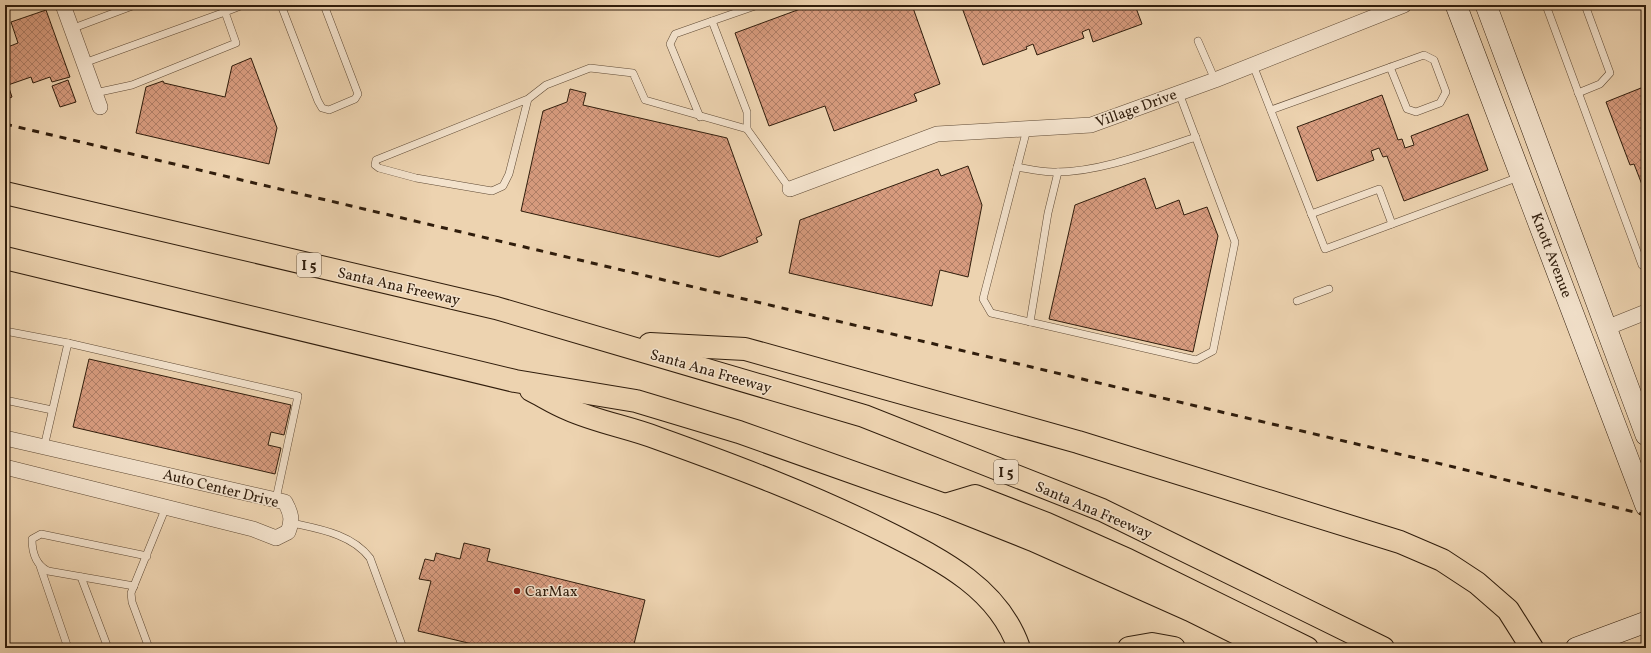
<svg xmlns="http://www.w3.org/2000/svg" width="1651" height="653" viewBox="0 0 1651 653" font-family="Vollkorn,serif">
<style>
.building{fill:url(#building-cross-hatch);stroke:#301d0c}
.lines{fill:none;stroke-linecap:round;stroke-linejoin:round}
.service-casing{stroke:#5f4a35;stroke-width:8}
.minor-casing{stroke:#5f4a35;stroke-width:16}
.secondary-casing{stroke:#301d0c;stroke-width:22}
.motorway-casing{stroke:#301d0c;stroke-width:24}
.service{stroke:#f3e2cc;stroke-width:7}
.minor{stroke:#f3e2cc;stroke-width:15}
.secondary{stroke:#f3e2cc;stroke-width:21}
.motorway{stroke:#edd3b0;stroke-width:22}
.rail{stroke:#301d0c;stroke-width:3;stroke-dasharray:7 7;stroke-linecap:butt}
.poi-dot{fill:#8f2418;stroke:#f3e2cc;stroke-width:1.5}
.labels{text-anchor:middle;stroke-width:3;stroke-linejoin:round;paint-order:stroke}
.shield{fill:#f3e2cc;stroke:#6a5846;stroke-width:1}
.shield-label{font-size:14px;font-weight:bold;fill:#301d0c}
.street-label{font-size:15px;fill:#301d0c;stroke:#f3e2cc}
.poi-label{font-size:15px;fill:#301d0c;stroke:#f3e2cc;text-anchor:start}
</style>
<defs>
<pattern id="building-cross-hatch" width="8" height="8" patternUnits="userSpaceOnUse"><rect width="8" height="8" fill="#d79b7e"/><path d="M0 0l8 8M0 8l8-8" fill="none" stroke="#af7e66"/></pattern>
</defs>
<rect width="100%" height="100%" fill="#edd3b0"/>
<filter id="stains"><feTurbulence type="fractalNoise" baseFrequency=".005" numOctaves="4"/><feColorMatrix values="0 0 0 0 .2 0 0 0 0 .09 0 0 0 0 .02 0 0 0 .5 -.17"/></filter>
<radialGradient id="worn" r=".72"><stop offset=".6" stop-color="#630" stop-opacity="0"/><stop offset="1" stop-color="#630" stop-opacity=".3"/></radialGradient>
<g class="building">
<path d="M811,5H912L940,84L914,94L917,101L834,131L825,106L769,126L735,33Z"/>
<path d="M961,5H1150L1136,8L1142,24L1093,42L1089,29L1082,32L1084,38L1037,55L1033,44L1026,47L1027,49L983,65Z"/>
<path d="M46,10L70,77L52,82L50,77L33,83L31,77L8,85L12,97L5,100V74L10,72L5,59V48L18,43L11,22Z"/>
<path d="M251,58L277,128L269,164L136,133L146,87L163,81L164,83L225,97L232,66Z"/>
<path d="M68,80L76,102L60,107L52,86Z"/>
<path d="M1646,86V195L1634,164L1630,165L1606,102Z"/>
<path d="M570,89L586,93L583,105L727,138L762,235L756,238L758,242L719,257L521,211L543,111L567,102Z"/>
<path d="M1382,95L1398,140L1402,139L1405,148L1414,145L1411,136L1468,114L1488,170L1404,201L1387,156L1383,157L1379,148L1371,151L1374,160L1317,181L1297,127Z"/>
<path d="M968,166L982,205L968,277L940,270L932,306L789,273L800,220L938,169L941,176Z"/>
<path d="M1145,178L1156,209L1179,200L1184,215L1207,207L1218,236L1193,352L1049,319L1075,205Z"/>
<path d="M89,359L291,405L284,435L271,432L268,445L281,448L275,474L73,427Z"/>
<path d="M464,543L490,549L487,561L645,600L633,648H489L418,631L431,581L419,579L425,559L434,561L436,553L460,559Z"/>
</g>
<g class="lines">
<g class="service-casing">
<g id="service">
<path d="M281,5L318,101L322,108L329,110L355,99L358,94L324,5"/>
<path d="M1549,5L1547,8L1642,265L1646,268"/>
<path d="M225,12L243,5"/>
<path d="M71,29L135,5"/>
<path d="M1198,41L1215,80"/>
<path d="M84,63L225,12L236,43L132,85L95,93"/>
<path d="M1253,65L1325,249L1519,177"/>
<path d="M1578,93L1600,84L1610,73L1585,5"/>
<path d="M528,99L509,174L503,186L492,191L416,178L379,168L375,165L376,160L528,99L546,85L590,68L633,73L645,100L747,129L790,189"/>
<path d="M1271,110L1424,55L1434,60L1446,92L1440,103L1416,112L1407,109L1390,67"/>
<path d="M700,117L670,44L675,34L712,21"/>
<path d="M747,129V112L712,21L758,5"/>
<path d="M1027,129L983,299L991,313L1196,360L1213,351L1235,242L1179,93"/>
<path d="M1017,167C1029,169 1041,172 1053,172C1098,173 1154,151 1196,137"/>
<path d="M1311,214L1379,189L1392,224"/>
<path d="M1297,301L1329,289"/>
<path d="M1030,322L1048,213L1058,172"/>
<path d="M5,331L68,343"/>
<path d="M5,400L52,410"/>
<path d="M44,447L68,343L298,396L276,499"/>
<path d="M292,523C319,529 352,534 370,558L403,648"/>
<path d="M40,566L68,648"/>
<path d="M81,577L108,648"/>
<path d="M134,586L48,571C36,565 32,552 32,539L41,534L147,556"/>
<path d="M149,648L132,602L131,593L166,507"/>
</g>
</g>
<g class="minor-casing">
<g id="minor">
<path d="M63,5L100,107"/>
<path d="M790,189L937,134L1091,125L1215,80L1404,5"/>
<path d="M1606,328L1646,312"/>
<path d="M5,438L285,502C291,513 293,520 288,532L276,538L253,529L5,467"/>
</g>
</g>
<g class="secondary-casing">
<g id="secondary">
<path d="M1456,5L1646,506"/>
<path d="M1486,5L1646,435"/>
<path d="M1576,648L1646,622"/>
</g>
</g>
<g class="motorway-casing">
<g id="motorway">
<path d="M5,193L496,308L864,416L1102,510L1383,648"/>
<path d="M5,258L515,381L636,401L739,432L945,505L1033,540L1190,610L1267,648"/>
<path d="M650,344L745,349L1078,442L1400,542L1442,560L1477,583L1508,610L1532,648"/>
<path d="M531,390C543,396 555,404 568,409C597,422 628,427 657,438C735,466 812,495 886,532C939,559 998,587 1019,648"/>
<path d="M945,505L975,496L1047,524L1128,560L1307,648"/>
<path d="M1129,648L1152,644L1174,648"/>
</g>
</g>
<use href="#service" class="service"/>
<use href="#minor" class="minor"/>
<use href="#secondary" class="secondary"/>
<use href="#motorway" class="motorway"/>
<path class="rail" d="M5,124L1458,468L1646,515"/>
</g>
<circle class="poi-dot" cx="517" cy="591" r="4"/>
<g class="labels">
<g class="shield">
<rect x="297" y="253" width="24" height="24" rx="3"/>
<rect x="994" y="460" width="24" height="24" rx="3"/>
</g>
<g class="shield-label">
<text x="309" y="270">I 5</text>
<text x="1006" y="477">I 5</text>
</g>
<g class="street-label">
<text transform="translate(1136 108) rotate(-20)" y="5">Village Drive</text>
<text transform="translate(1552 255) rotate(69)" y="5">Knott Avenue</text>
<text transform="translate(399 286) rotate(13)" y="5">Santa Ana Freeway</text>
<text transform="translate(711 371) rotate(16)" y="5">Santa Ana Freeway</text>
<text transform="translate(221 488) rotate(14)" y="5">Auto Center Drive</text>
<text transform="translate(1094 510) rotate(23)" y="5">Santa Ana Freeway</text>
</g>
<g class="poi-label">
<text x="525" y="596">CarMax</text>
</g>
</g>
<rect width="1651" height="653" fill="none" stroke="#edd3b0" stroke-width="20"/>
<rect x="6" y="6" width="1639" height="641" fill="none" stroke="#301d0c" stroke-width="2"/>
<rect x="10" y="10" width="1631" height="633" fill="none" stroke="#301d0c"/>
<rect width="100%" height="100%" filter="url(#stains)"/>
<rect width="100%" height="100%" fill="url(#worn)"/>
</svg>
